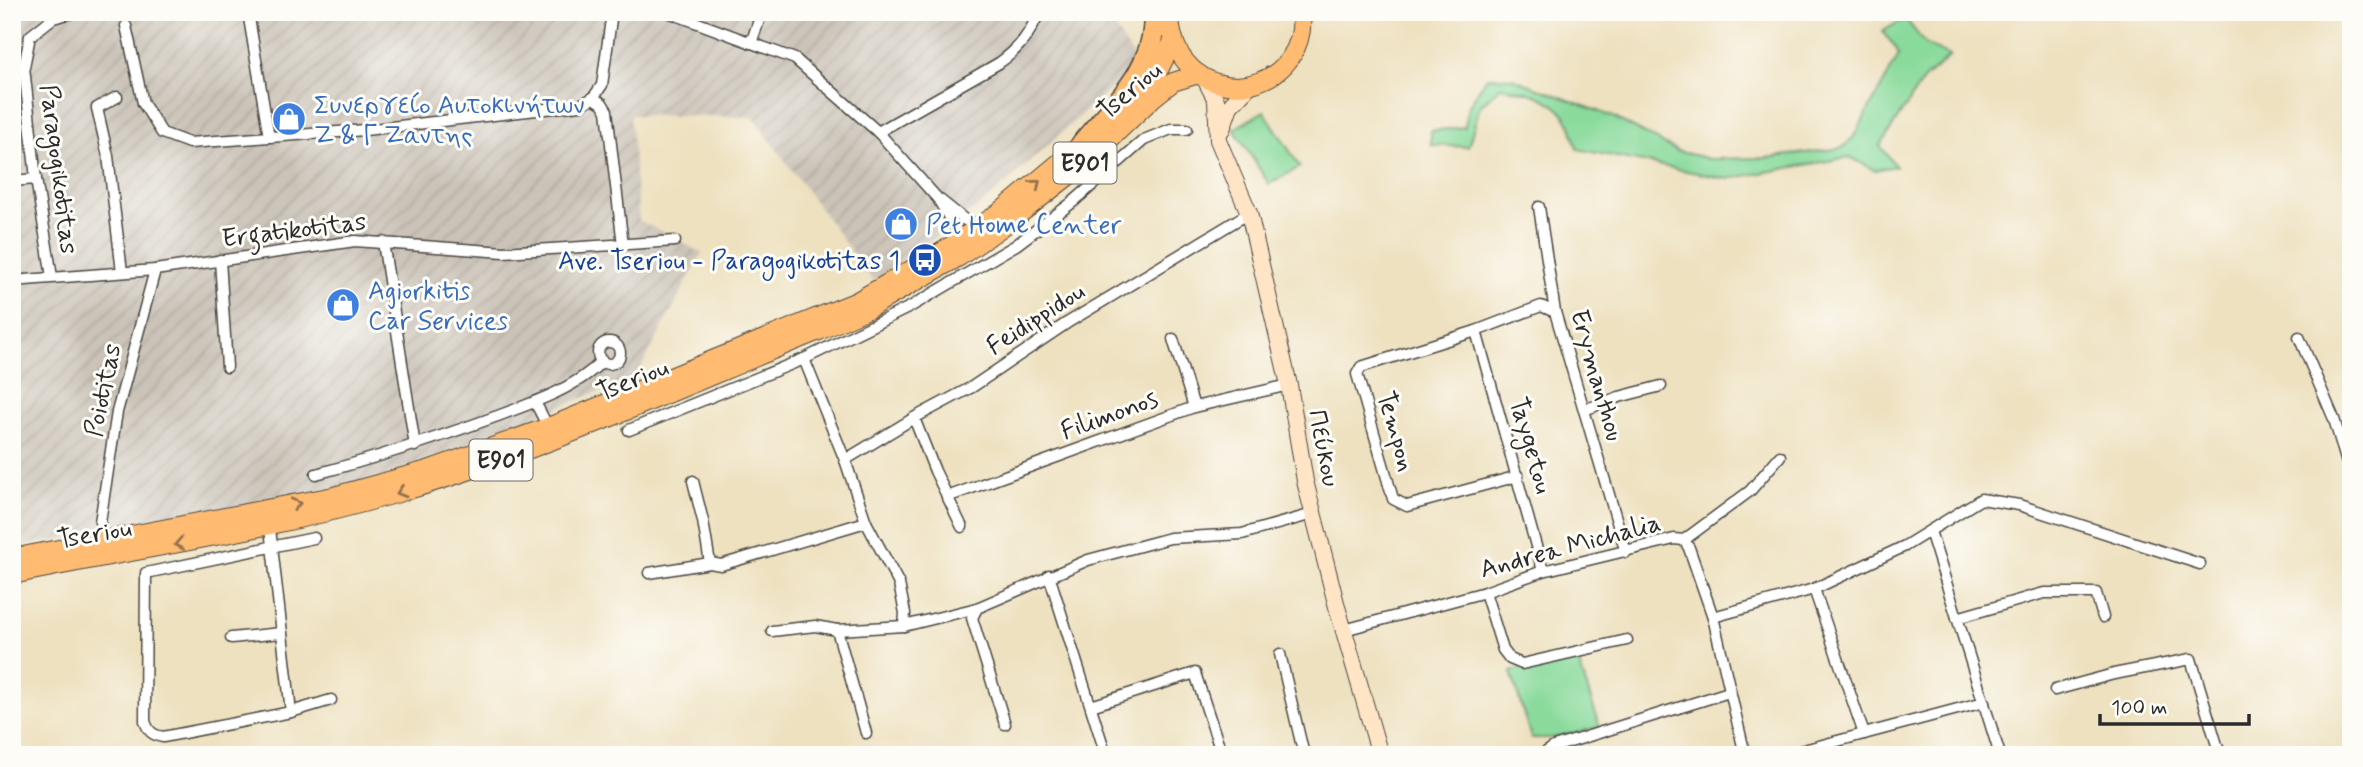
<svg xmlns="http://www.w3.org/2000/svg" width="2363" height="767" viewBox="0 0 2363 767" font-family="Mynerve,sans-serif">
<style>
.industrial{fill:url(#industrial-furrows)}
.grass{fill:#89da9b;stroke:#5a8263;stroke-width:2}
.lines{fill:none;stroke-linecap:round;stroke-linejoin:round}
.street-casing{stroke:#484641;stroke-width:13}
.secondary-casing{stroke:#484641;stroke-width:18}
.primary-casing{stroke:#484641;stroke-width:20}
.highway-casing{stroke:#484641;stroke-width:24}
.street{stroke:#fff;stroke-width:10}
.secondary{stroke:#ffe4c6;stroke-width:16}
.primary{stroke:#ffbb71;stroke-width:18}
.highway{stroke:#ffbb71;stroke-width:21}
.oneway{stroke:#95734e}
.labels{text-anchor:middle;stroke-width:6;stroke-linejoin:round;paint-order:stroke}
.shield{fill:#fdfcf7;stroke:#6a6a68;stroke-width:2}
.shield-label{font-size:24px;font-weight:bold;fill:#2b2b2b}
.street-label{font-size:26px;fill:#2b2b2b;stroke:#fdfcf7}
.shop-label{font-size:26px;fill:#366cbe;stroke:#fdfcf7;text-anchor:start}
.transit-label{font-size:26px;fill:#164399;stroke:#fdfcf7;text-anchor:end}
</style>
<defs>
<pattern id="industrial-furrows" width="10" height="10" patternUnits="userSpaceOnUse" patternTransform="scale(1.75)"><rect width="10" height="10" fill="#cbc3b8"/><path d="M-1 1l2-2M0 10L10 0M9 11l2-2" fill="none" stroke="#aea89e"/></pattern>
</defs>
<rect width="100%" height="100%" fill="#fdfcf7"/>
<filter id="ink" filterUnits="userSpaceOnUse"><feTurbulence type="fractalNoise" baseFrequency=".0143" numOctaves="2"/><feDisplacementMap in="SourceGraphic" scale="14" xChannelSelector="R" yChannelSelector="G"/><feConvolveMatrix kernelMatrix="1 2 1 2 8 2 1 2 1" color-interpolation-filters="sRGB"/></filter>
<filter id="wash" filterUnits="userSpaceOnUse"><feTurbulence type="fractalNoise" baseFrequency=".00686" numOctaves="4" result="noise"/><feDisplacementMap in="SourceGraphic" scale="28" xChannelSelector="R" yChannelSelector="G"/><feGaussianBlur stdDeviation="1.57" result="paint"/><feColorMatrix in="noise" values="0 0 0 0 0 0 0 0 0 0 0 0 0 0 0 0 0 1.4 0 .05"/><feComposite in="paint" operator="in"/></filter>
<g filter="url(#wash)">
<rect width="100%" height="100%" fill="#eee1c0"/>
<path class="industrial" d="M12,12H1105L1138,64L986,201L873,281L753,117L630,115L639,220L702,253L636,377L385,476L206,517L12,547Z"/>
<g class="grass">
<path d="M1905,18L1926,45L1950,56L1923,80L1880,146L1896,166L1874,170L1850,157L1727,179L1577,149C1575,140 1573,130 1569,122C1557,98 1524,90 1500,87L1480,106L1468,147L1431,145V131L1465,127L1468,107L1487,77L1512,78L1613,117L1677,151L1710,159L1766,158L1842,148L1853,138L1899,55L1895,46L1882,32Z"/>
<path d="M1264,111L1300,167L1269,184L1234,129Z"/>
<path d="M1577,658L1600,727L1552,738H1531L1511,672L1529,664Z"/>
</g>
</g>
<g filter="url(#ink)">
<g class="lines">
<g class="street-casing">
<g id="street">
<path d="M248,12L269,137"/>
<path d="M668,12L795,59L878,132L938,199L961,238"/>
<path d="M126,26L143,103L162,133L189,143L365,130L580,105L593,98L602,85L612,12"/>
<path d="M751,43L762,12"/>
<path d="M117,97L97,108L108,156L122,272"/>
<path d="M593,98L602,103L607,111L623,245"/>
<path d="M878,132L999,63C1019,49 1030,34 1039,12"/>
<path d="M12,181L36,179"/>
<path d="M940,200L965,220L981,225"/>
<path d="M1539,207L1555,312L1626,552"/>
<path d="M383,242L415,446"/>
<path d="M220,260L227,367"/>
<path d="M52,277L36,179L24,67L30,36L53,18L76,12"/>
<path d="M12,281L155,270L355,241L504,252L675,241"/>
<path d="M1476,331L1543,571"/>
<path d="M2299,337L2334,419L2351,477"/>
<path d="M1173,339L1194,407"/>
<circle cx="609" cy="353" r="11"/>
<path d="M804,359L845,460L866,522L899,584L905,613L904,626"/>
<path d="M535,402L548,427"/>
<path d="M1584,410L1619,397L1661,386"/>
<path d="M914,418L935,471L962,527"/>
<path d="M629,430L804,359L910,307L1016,245L1073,202L1144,140L1171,129H1187"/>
<path d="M845,460L914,418L972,387L1067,323L1249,213"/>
<path d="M316,474C376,458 434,439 492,418C527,405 576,389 602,361"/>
<path d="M1518,476L1407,506L1393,499L1357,374L1361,367L1476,331L1541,306L1555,312"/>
<path d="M693,481L703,521L710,563"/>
<path d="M947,497L1194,407L1289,385"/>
<path d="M269,520L291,712"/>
<path d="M100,522L117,412L155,270"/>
<path d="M1930,531L2000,755"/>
<path d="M314,538L146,573L145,721C148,731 152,735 163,737L291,712L331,700"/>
<path d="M1684,540L1689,548L1713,617L1745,755"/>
<path d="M649,573L710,563L721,565L866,522"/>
<path d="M1049,575L1106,755"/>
<path d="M1814,589L1864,734"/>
<path d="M1485,592L1503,650L1510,659L1522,664L1627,640"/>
<path d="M977,608L972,618L1005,724"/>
<path d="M1713,617L1814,589L1905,546L1981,499L2019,505L2200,564"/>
<path d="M1957,618L2044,593H2096L2103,617"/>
<path d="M837,630L866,733"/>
<path d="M1344,630L1485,592L1543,571L1674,539L1684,540L1750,491L1780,456"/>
<path d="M772,631L815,626L837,630L904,626L977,608L1088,560L1170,538L1242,534L1313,514"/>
<path d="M231,638L281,633"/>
<path d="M1280,654L1304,755"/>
<path d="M2055,690L2114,674L2191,659L2220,755"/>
<path d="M1091,706L1195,673L1222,755"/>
<path d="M1542,755L1554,747L1729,692"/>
<path d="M1785,755L1984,702"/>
</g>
</g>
<g class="secondary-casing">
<g id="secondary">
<path d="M1205,79L1216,100L1218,140L1249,213L1289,385L1305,481L1337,607L1380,755"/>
<path d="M1222,129L1230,106L1250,85"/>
</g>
</g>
<g class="primary-casing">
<g id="primary">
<path d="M1171,12C1169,27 1173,41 1180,54C1218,114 1309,83 1301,12"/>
<path d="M1117,114L1155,78L1174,39"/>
<path d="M12,558L334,496L428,470L548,427L857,301L943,251L1000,212L1090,137"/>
<path d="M12,575C140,548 269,531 395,494C540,452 679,388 819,331L868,309L915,282L959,257L1011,221L1084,164L1153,98L1173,82L1199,74"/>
</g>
</g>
<g class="highway-casing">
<path id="highway" d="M1082,144C1114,105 1158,68 1154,12"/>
</g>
<use href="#street" class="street"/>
<use href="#secondary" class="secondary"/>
<use href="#primary" class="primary"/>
<use href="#highway" class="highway"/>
</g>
<defs><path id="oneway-chevron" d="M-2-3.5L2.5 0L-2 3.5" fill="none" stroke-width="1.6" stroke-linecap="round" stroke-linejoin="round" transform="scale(1.75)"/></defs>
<g class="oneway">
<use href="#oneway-chevron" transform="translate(1036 184) rotate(-40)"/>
<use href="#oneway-chevron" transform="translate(401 492) rotate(163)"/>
<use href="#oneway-chevron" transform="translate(296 504) rotate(-12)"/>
<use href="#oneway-chevron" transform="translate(179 544) rotate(169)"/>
</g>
</g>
<defs>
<g id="shop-disc" transform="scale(1.75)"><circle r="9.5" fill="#3f7fe0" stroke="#fdfcf7"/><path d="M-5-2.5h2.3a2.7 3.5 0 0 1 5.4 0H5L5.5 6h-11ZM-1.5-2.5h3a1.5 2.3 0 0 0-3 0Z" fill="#fff"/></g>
<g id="bus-disc" transform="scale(1.75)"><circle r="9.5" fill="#1a4fb4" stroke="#fdfcf7"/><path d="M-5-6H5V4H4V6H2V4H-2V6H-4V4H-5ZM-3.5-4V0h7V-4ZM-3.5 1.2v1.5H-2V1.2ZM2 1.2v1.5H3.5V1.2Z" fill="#fff"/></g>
</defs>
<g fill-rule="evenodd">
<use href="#shop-disc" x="289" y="119"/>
<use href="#shop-disc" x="901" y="224"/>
<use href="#bus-disc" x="925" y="260"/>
<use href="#shop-disc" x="343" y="305"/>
</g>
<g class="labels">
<g class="shield">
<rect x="1053.5" y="142.5" width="63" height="41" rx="5"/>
<rect x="469.5" y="439.5" width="63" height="41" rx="5"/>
</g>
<g class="shield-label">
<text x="1085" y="171">E901</text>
<text x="501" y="468">E901</text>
</g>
<g class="street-label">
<text transform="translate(1129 90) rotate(-40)" y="9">Tseriou</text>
<text transform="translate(60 169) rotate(83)" y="9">Paragogikotitas</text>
<text transform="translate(294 229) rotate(-7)" y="9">Ergatikotitas</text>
<text transform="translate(1035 318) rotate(-33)" y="9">Feidippidou</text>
<text transform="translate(1598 375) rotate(74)" y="9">Erymanthou</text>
<text transform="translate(632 379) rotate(-22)" y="9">Tseriou</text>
<text transform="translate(102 390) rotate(-78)" y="9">Poiotitas</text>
<text transform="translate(1109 414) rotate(-20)" y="9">Filimonos</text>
<text transform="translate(1397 431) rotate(74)" y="9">Tempon</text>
<text transform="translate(1532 445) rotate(74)" y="9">Taygetou</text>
<text transform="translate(1325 448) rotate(79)" y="9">Πεύκου</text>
<text transform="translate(94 533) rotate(-10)" y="9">Tseriou</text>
<text transform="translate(1570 545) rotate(-15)" y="9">Andrea Michalia</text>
</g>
<g class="shop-label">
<text x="314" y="113">Συνεργείο Αυτοκινήτων<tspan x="314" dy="30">Ζ &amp; Γ Ζαντης</tspan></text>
<text x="926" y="233">Pet Home Center</text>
<text x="368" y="299">Agiorkitis<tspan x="368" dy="30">Car Services</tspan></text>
</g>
<g class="transit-label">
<text x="900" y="269">Ave. Tseriou - Paragogikotitas 1</text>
</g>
</g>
<rect width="2363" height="767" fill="none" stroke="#fdfcf7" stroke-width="42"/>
<path d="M2100 714v10h149v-10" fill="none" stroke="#2b2b2b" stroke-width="3.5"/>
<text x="2111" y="714" font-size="21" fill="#2b2b2b" stroke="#fdfcf7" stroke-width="5" paint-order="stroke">100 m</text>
</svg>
